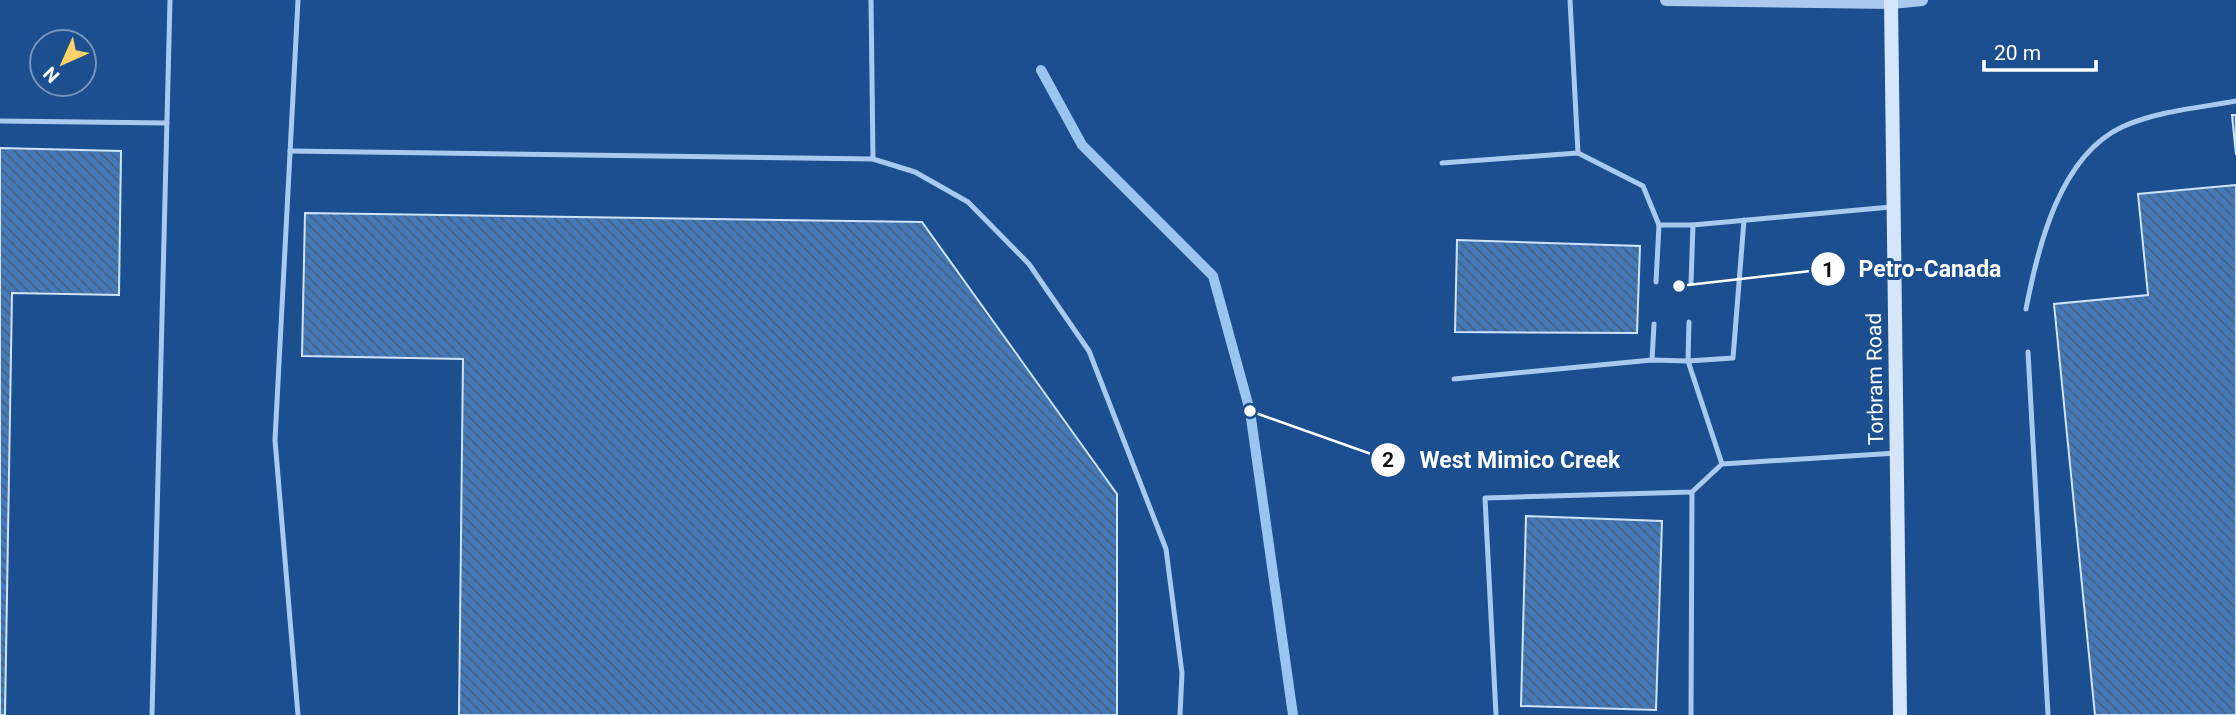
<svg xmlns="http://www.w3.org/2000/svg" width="2236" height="715" viewBox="0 0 2236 715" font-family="Roboto,sans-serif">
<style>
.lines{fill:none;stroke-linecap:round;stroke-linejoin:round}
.stream{stroke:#9cc4f0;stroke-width:10}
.building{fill:url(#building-back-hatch);stroke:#cfe3fa;stroke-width:2}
.service{stroke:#a9c9ee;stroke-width:5}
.tertiary{stroke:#a9c9ee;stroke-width:12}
.secondary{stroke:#d6e6fa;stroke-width:14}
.labels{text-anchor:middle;stroke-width:6;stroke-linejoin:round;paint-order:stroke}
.street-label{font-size:21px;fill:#fff;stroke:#1b4f8f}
.leader{fill:none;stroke:#fff;stroke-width:2.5}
.callout-dot{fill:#fff;stroke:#1b4f8f;stroke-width:2.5}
.mark-label{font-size:21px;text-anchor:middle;font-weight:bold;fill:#111}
.callout-label{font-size:23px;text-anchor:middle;font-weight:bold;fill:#fff;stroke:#1b4f8f;stroke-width:6;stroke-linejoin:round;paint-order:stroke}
</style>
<defs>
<pattern id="building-back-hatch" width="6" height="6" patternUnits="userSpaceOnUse" patternTransform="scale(1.75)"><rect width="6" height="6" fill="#4478b7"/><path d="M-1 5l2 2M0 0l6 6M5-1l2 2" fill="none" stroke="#486282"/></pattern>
</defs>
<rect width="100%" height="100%" fill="#1b4f8f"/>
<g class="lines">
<path class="stream" d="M1041,70L1082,145L1213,276L1250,411L1293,715"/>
</g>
<g class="building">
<path d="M2232,115H2236V155Z"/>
<path d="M0,148L121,151L119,295L12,293L5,715H0Z"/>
<path d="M2236,185V715H2095L2054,304L2148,295L2138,194Z"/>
<path d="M305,213L922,222L1117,494V715H459L463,359L302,356Z"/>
<path d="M1457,240L1640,246L1637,333L1455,332Z"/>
<path d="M1526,516L1662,521L1656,710L1521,706Z"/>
</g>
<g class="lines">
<g class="service">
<path d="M298,0L275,440L298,715"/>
<path d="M871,0L873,159L915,172L968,202L1029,264L1089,351L1166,549L1182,673L1180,715"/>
<path d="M1570,0L1578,153L1643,186L1659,225H1693L1891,207"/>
<path d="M0,121L167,123"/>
<path d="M290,151L873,159"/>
<path d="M1442,163L1578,153"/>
<path d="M1656,282L1659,225"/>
<path d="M1691,283L1693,225"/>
<path d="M2026,309C2038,246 2060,156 2122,127C2157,111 2198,108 2236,101"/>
<path d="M1689,322L1688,361L1733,358L1744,220"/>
<path d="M2028,352L2048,715"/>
<path d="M1652,360L1654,324"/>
<path d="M1454,379L1652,360L1688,361L1722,464"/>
<path d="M152,715L170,0"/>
<path d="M1496,715L1485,498L1692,492L1722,464L1897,453"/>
<path d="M1691,715L1692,492"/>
</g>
<path class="tertiary" d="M1666,0L1892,3L1922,0"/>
<path class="secondary" d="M1891,0L1900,715"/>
</g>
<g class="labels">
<g class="street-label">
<text transform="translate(1875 379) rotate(-91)" y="7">Torbram Road</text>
</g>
</g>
<path class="leader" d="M1679 286L1828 269M1250 411L1388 460"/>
<g class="callout-dot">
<circle cx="1679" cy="286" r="7"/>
<circle cx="1250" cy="411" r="7"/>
<circle cx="1828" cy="269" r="18"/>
<circle cx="1388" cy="460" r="18"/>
</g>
<g class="mark-label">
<text x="1828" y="277">1</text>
<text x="1388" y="467">2</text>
</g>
<g class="callout-label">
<text x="1930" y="277">Petro-Canada</text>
<text x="1520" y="468">West Mimico Creek</text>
</g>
<g transform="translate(63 63) rotate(225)"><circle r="33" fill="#1b4f8f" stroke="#7695bc" stroke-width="2"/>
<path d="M0-5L12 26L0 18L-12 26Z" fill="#ffd166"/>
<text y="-10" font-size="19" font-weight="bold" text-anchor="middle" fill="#ffffff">N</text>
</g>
<path d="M1984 60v10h112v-10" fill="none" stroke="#ffffff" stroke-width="3.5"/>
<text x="1994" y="60" font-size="21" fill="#ffffff" stroke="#1b4f8f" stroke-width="5" paint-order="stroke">20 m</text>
</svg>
